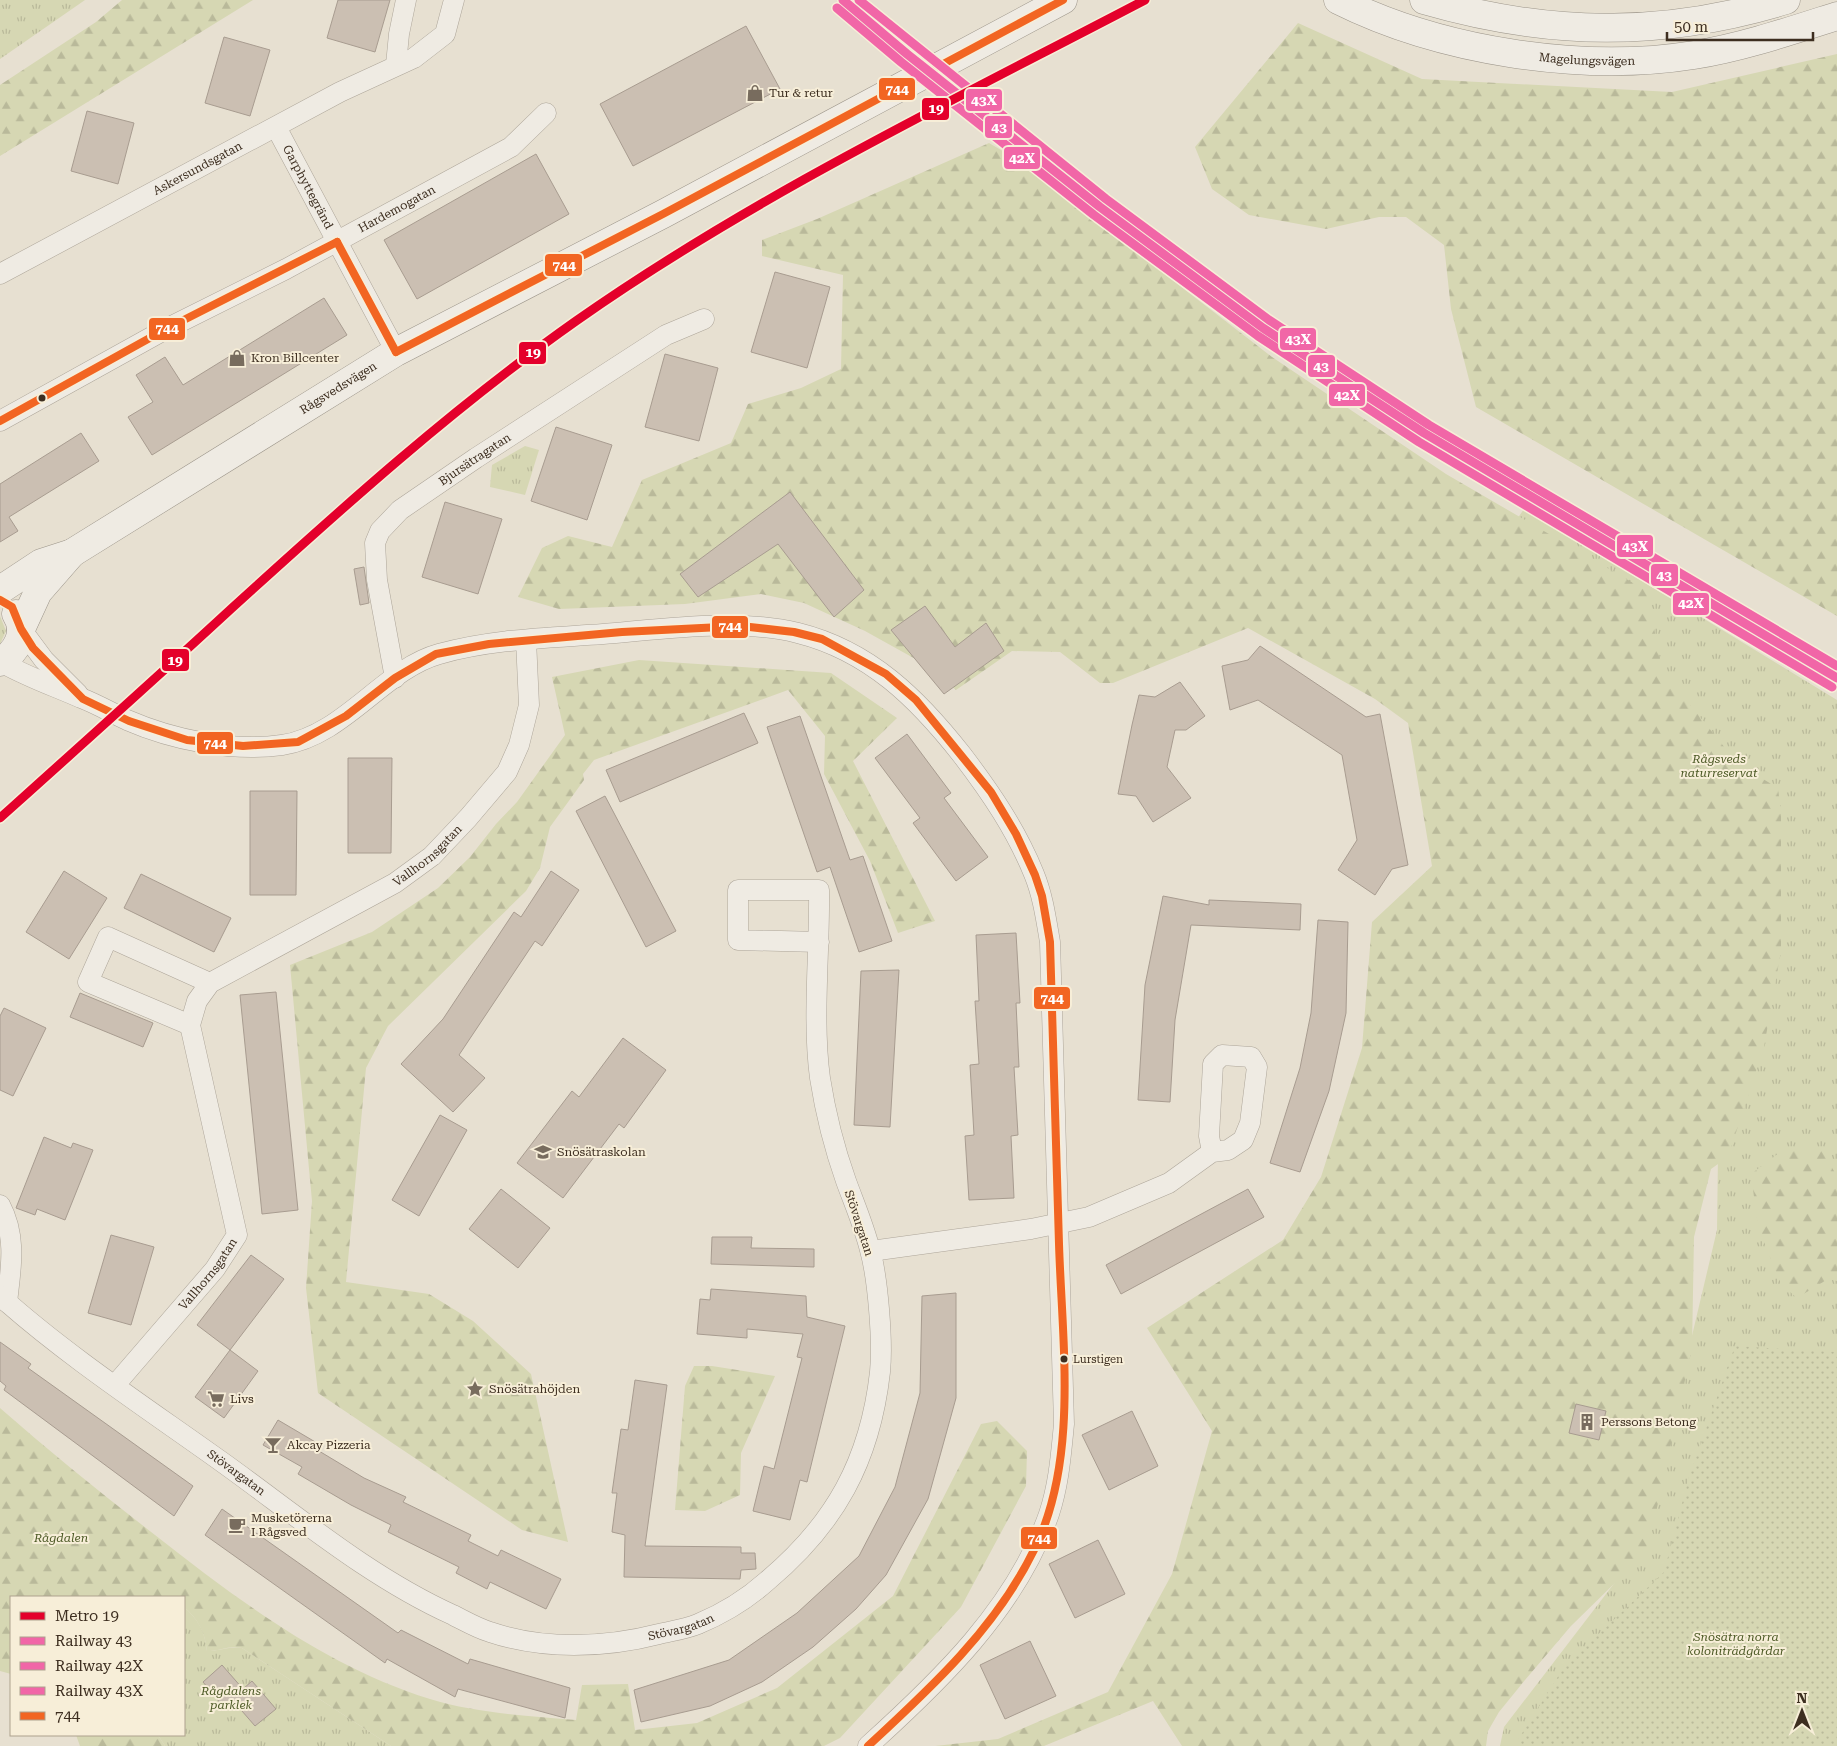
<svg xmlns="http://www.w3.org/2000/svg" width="1837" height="1746" viewBox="0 0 1837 1746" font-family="'Roboto Serif',serif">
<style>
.grass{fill:url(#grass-tufts)}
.forest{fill:url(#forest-firs)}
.garden{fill:url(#garden-dots)}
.building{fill:#cbbfb2;stroke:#a89c90}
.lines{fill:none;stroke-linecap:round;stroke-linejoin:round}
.street-casing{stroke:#ada599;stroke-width:21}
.secondary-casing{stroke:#9c958a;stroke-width:29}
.street{stroke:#efebe3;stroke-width:20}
.secondary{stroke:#efebe3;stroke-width:28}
.bus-1-casing{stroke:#f7eed8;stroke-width:11}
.bus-1{stroke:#f26522;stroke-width:8}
.rail-1-casing{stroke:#f7eed8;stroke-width:12}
.rail-2-casing{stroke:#f7eed8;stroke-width:12}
.rail-3-casing{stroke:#f7eed8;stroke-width:12}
.rail-1{stroke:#f166a7;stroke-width:9}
.rail-2{stroke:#f166a7;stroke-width:9}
.rail-3{stroke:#f166a7;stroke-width:9}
.metro-1-casing{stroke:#f7eed8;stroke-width:12}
.metro-1{stroke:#e4002b;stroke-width:9}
.bus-dot{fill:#3d2e20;stroke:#f7eed8;stroke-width:2}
.labels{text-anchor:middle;stroke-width:4;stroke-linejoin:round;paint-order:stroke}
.bus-label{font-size:11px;fill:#3d2e20;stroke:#f7eed8;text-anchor:start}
.street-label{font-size:12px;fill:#3d2e20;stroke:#f7eed8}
.poi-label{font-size:12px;fill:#3d2e20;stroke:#f7eed8;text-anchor:start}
.park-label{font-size:12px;font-style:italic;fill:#4d5a26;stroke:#f7eed8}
.line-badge{stroke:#f7eed8;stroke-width:2}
.badge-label{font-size:14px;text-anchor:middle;font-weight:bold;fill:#fff}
</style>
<defs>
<pattern id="grass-tufts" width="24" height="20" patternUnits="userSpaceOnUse" patternTransform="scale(1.25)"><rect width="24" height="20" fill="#d6d7b3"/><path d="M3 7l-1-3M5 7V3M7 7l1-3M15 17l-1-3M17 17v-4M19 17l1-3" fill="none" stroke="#b9b99a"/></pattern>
<pattern id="forest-firs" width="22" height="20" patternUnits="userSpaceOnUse" patternTransform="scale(1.25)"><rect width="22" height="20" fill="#d6d7b3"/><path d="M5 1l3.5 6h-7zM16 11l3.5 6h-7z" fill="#b9b99a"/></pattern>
<pattern id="garden-dots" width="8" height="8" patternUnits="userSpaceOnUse" patternTransform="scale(1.25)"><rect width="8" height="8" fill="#d6d7b3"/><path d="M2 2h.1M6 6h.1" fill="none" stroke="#b9b99a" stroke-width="1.8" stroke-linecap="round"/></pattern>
</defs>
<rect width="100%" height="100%" fill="#e7e0d1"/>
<g class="grass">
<path d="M0,0H85L0,59Z"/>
<path d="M525,446L539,450L525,495L490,487L492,465Z"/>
<path d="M1524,509L1837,700V1746H1500L1504,1727L1642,1547L1717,1230L1720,1002L1400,689Z"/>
<path d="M0,616L6,631L0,644Z"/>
<path d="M184,1607C198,1619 205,1631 207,1651C220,1651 230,1646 242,1648L391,1746H165L158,1735H184Z"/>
</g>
<g class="forest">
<path d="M122,0H253L0,156V85L96,22Z"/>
<path d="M1298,23L1422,79L1672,92L1837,54V616L1476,407L1451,309L1444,245L1406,217H1379L1326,229L1249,215L1212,189L1195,147Z"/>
<path d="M989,143L1013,157L1272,357L1446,474L1647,591L1662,670L1738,764L1778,788L1781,814V951L1764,1047L1728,1157L1711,1169L1694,1237L1692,1348L1649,1544L1618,1580L1571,1626L1525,1680L1499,1712L1488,1731L1486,1746H1182L1153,1701L1044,1746H935L998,1739L1108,1692L1172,1574L1212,1431L1147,1328L1283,1240L1321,1177L1362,1048L1372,922L1432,866L1408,723L1375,699L1248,628L1113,683H1100L1060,652L1012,651L956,690L928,666L865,631L804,603L761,594L685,604L559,609L518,597L542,548L568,536L612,547L642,480L731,443L748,404L801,388L841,369L843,275L762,256V240L817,219Z"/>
<path d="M639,660L831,673L897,718L853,761L935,921L898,933L870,861L824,774L825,736L788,690L594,760L583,774L584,780L550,827L540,868L526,891L388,1026L366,1068L346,1282L429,1294L473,1321L531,1374L568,1542L522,1530L318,1393L306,1288L312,1201L290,965L372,932L438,888L470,857L496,824L517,802L565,735L552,677Z"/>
<path d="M1787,1147L1823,1150L1837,1177V1281L1828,1279L1797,1298L1781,1284L1758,1227L1751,1174Z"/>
<path d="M694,1366H712L775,1376L741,1453L740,1495L705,1511L675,1510L685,1386Z"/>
<path d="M0,1408C50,1452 102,1494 155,1535C239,1601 327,1667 430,1699C475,1713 529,1716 576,1720L582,1685L628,1684L635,1730L697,1723L777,1688L893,1596L981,1424L997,1421L1027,1451L1026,1486L961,1607L840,1738L824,1746H391L242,1648C230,1645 219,1651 207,1651C205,1632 198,1619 184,1607V1597H11V1674L0,1671Z"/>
<path d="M76,1735H158L165,1746H80Z"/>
</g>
<path class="garden" d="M1735,1346L1837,1352V1746H1514L1564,1667L1664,1572L1689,1477Z"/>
<g class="building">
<path d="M338,0H390L375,52L327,38Z"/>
<path d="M746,26L780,89L633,166L600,104Z"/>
<path d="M224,37L270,50L250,116L205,103Z"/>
<path d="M87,111L134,123L118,184L71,171Z"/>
<path d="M536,154L569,214L417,299L384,240Z"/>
<path d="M775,272L830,287L807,368L751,352Z"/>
<path d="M324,298L347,335L152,455L128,417L153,402L136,375L165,357L183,385Z"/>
<path d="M665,354L718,368L699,441L645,427Z"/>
<path d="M556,427L612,445L587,520L531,501Z"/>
<path d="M81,433L99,461L9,517L18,531L0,542V484Z"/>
<path d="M790,492L864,590L834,617L778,544L698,597L680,574Z"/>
<path d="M445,502L502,519L478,594L422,577Z"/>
<path d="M364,567L369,603L360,605L354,569Z"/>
<path d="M925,606L955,647L986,623L1004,651L944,694L891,630Z"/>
<path d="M1260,646L1366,717L1380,714L1408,865L1392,869L1375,895L1338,870L1357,840L1342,755L1258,700L1230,710L1222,666L1248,660Z"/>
<path d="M1180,682L1205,716L1186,730H1175L1167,767L1191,798L1153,822L1136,796L1118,794L1132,725L1139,695L1155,697Z"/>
<path d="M744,713L758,743L620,802L606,770Z"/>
<path d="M800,716L850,860L863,856L892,941L859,952L830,867L817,872L767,727Z"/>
<path d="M907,734L951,793L944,798L988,857L956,881L913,823L920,818L875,758Z"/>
<path d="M348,758H392L391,853H348Z"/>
<path d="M250,791H297L296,895H250Z"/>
<path d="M605,796L676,931L646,947L576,811Z"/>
<path d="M64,871L107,898L69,959L26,932Z"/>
<path d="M551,871L579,890L542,946L535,941L459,1055L485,1078L453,1112L401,1064L443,1019L514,912L521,917Z"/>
<path d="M141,874L231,918L214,952L124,908Z"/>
<path d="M1163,896L1209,905V900L1301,904L1300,930L1191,925L1175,1020L1170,1102L1138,1100L1145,985Z"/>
<path d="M1318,920L1348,922L1346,1013L1329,1091L1300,1172L1270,1163L1300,1068L1311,1013Z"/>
<path d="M1016,933L1020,1003H1016L1019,1067H1014L1018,1135L1011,1136L1014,1198L969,1200L965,1136L974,1135L970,1065L979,1064L975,1001H979L976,935Z"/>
<path d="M899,970L890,1127L854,1125L861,971Z"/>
<path d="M276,992L298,1210L262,1214L240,995Z"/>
<path d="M80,993L153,1023L143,1047L70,1017Z"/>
<path d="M4,1008L46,1028L13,1096L0,1090V1016Z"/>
<path d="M623,1038L666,1070L624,1128L619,1124L563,1198L517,1163L572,1091L579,1097Z"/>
<path d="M440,1115L467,1130L419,1216L392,1200Z"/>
<path d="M44,1137L71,1148L73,1143L93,1150L65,1220L37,1209L35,1215L16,1208Z"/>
<path d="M501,1189L550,1228L518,1268L469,1229Z"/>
<path d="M1248,1189L1264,1217L1121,1294L1106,1265Z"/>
<path d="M111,1235L154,1247L131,1325L88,1313Z"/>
<path d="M712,1237H752L751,1248L814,1249V1267L711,1264Z"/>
<path d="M251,1255L284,1279L230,1350L197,1325Z"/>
<path d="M711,1289L806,1296L807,1317L845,1326L807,1482L800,1480L790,1520L753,1511L764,1466L774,1469L802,1358L797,1357L803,1334L747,1329V1338L697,1334L700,1299L710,1300Z"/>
<path d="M956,1293V1398L928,1499L886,1575L856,1609L813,1647L762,1682L710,1706L641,1722L634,1690L729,1660L797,1613L859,1556L895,1487L920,1393L922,1296Z"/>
<path d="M0,1342L31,1364L28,1368L193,1486L174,1516L4,1390L6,1386L0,1381Z"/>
<path d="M230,1350L258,1371L224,1418L195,1397Z"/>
<path d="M635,1380L667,1385L645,1546L741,1547V1553H755L756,1569L741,1570L740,1579L624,1577L625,1535L612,1532L617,1493H612L621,1429L628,1430Z"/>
<path d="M1576,1404L1606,1411L1599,1440L1569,1433Z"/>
<path d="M1132,1411L1158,1466L1109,1490L1082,1435Z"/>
<path d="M278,1420L317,1443L314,1448L364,1478L406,1497L403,1502L471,1535L468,1541L498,1556L501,1550L561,1579L546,1609L490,1582L487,1589L456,1573L459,1567L388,1532L391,1525L351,1505L298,1474L302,1467L263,1445Z"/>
<path d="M222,1509L398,1633L401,1630L468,1664L470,1659L570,1688L565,1718L458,1689L455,1697L387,1659L385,1663L205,1535Z"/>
<path d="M1098,1540L1125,1594L1075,1618L1049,1564Z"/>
<path d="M1030,1641L1056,1696L1005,1719L980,1665Z"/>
<path d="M222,1665L243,1689L252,1681L276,1709L255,1726L235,1703L226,1710L203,1682Z"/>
</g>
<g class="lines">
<g class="street-casing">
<g id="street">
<path d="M396,65L399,34L406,0"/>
<path id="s1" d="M276,127L396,352"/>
<path id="s2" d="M0,274L340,92L414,58L445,34L454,0"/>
<path id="s3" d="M0,421L166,329L286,269L511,147L546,113"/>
<path d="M21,629L44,660L78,694"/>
<path d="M1,662C27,677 54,686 81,698C97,704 112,713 127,720C173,740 232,752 282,745C344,736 384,669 439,654C492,639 548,638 603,634C664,629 739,618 798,633C870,651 918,699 962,755C991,793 1016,830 1034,874C1043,896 1046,919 1050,942L1064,1424C1061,1454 1059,1484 1049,1514C1016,1608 940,1681 868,1746"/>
<path id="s4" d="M395,678L377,580L375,543L380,531L400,510L476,458L666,335L704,319"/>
<path d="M190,1025L88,982L108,937L210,983"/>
<path d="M0,1205C17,1237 11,1268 7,1302"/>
<path d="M871,1251L1031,1229L1089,1217L1169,1183L1212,1152L1228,1150L1243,1140L1250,1123L1257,1067L1251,1057L1222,1055L1213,1064L1209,1136L1212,1152"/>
<path id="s5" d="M0,1296C67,1356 148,1409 222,1462C296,1515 369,1577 453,1615C465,1621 477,1628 490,1632C543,1650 605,1648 659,1634C672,1631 686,1629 698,1624C722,1614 748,1598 767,1581C835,1524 870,1461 880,1372C883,1342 878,1279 870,1250C864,1226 854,1203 846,1181C835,1150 825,1110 820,1078C812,1019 820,951 819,890H738V940L819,942"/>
<path id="s6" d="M115,1385L215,1269L237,1235L190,1025L197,1001L210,983L395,883L432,856L468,818L507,772L519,745L529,705L526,640"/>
</g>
</g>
<g class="secondary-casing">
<g id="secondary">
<path id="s7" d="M1338,0C1440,51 1581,73 1694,55C1743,47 1790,31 1837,16"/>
<path d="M1424,0C1548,36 1662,38 1786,0"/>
<path id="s8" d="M0,590L41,563L72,553L396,352L663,214L1063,0"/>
<path d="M21,629L38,592L72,553"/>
<path d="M0,662C17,652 28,632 16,614"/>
</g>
</g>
<use href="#street" class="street"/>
<use href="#secondary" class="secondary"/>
<g class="bus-1-casing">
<g id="bus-1">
<path d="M337,242L396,352"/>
<path d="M396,352L663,214L1063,0"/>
<path d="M0,421L166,329L337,242"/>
<path d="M0,600L12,607L21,629L33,648L83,699L129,721L187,740L243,746L298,742L346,716L395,678L436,654L489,644L622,632L741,626L794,632L822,639L886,674L916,700L991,792L1016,834L1035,875L1042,896L1050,942C1053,1043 1056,1143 1059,1244C1062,1342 1079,1460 1034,1550C996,1628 931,1688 868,1746"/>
</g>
</g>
<use href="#bus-1" class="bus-1"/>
<g class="rail-1-casing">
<path id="rail-1" d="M843,0L907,54L1100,207L1263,328L1424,433L1837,678"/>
</g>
<g class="rail-2-casing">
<path id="rail-2" d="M837,8L901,62L1094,215L1258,336L1419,442L1832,687"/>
</g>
<g class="rail-3-casing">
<path id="rail-3" d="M859,0L1106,199L1269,320L1429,425L1837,666"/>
</g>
<use href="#rail-1" class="rail-1"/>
<use href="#rail-2" class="rail-2"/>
<use href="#rail-3" class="rail-3"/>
<g class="metro-1-casing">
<path id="metro-1" d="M0,818C78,748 155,679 232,608C342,508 454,407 576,321C754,196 952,101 1145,0"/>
</g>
<use href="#metro-1" class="metro-1"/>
</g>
<defs>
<g id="shop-bare" transform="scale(1.35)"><path d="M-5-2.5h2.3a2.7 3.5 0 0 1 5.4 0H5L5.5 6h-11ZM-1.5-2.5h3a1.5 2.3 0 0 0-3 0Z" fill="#786c5e" stroke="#f7eed8" stroke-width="2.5" paint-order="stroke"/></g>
<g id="school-bare" transform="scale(1.35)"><path d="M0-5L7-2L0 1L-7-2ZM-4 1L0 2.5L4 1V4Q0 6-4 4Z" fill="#786c5e" stroke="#f7eed8" stroke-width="2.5" paint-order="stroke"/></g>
<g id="sight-bare" transform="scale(1.35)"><path d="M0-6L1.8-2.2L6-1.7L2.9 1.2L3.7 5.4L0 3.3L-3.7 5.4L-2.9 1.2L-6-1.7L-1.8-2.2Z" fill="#786c5e" stroke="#f7eed8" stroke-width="2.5" paint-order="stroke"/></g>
<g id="supermarket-bare" transform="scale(1.35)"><path d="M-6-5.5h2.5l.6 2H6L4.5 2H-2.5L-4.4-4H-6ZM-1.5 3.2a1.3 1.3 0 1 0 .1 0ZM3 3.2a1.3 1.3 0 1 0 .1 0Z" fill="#786c5e" stroke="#f7eed8" stroke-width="2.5" paint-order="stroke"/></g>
<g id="building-bare" transform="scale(1.35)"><path d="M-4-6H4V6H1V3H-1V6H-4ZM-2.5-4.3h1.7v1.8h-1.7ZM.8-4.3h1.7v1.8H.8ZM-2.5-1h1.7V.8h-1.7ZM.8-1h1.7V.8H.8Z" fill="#786c5e" stroke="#f7eed8" stroke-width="2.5" paint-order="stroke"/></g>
<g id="bar-bare" transform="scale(1.35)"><path d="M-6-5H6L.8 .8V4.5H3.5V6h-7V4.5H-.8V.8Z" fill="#786c5e" stroke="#f7eed8" stroke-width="2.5" paint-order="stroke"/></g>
<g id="cafe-bare" transform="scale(1.35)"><path d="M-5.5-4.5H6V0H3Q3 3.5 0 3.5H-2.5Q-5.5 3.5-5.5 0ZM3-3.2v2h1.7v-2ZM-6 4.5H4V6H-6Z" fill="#786c5e" stroke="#f7eed8" stroke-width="2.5" paint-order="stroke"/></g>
</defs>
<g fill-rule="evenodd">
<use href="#shop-bare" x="755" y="93"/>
<use href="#shop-bare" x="237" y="358"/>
<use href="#school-bare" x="543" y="1152"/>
<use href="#sight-bare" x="475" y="1389"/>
<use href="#supermarket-bare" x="216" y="1399"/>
<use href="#building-bare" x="1587" y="1422"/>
<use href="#bar-bare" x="273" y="1445"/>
<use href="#cafe-bare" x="237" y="1525"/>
</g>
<g class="bus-dot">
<circle cx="42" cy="398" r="4.5"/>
<circle cx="1064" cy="1359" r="4.5"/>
</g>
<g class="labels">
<g class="bus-label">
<text x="1073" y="1363">Lurstigen</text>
</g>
<g class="street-label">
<text dy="4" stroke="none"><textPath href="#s7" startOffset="258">Magelungsvägen</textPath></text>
<text dy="4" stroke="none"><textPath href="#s2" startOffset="224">Askersundsgatan</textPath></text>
<text dy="4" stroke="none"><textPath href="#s1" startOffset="68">Garphyttegränd</textPath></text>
<text dy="4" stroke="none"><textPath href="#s3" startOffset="450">Hardemogatan</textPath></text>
<text dy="4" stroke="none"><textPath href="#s8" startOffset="395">Rågsvedsvägen</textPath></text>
<text dy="4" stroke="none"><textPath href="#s4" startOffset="269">Bjursätragatan</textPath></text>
<text dy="4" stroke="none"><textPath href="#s6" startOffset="709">Vallhornsgatan</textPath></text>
<text transform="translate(859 1223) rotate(72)" y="4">Stövargatan</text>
<text dy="4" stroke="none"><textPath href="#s6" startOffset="145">Vallhornsgatan</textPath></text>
<text dy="4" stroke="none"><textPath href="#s5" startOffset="295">Stövargatan</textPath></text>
<text dy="4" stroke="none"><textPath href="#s5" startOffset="790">Stövargatan</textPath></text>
</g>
<g class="poi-label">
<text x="769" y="97">Tur &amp; retur</text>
<text x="251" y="362">Kron Billcenter</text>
<text x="557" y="1156">Snösätraskolan</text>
<text x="489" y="1393">Snösätrahöjden</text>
<text x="230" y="1403">Livs</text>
<text x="1601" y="1426">Perssons Betong</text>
<text x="287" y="1449">Akcay Pizzeria</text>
<text x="251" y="1522">Musketörerna<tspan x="251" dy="14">I Rågsved</tspan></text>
</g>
<g class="park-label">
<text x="1719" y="763">Rågsveds<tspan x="1719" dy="14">naturreservat</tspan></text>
<text x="61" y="1542">Rågdalen</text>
<text x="1736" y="1641">Snösätra norra<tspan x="1736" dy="14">koloniträdgårdar</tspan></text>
<text x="231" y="1695">Rågdalens<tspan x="231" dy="14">parklek</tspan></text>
</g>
</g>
<g class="line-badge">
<rect x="878" y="77" width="38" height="24" rx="5" fill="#f26522"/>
<rect x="965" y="88" width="38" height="24" rx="5" fill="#f166a7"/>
<rect x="921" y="97" width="29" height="24" rx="5" fill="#e4002b"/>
<rect x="984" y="115" width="29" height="24" rx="5" fill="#f166a7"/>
<rect x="1003" y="146" width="38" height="24" rx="5" fill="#f166a7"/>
<rect x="544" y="253" width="39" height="24" rx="5" fill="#f26522"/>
<rect x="148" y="317" width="38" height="24" rx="5" fill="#f26522"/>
<rect x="1279" y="327" width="38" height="24" rx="5" fill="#f166a7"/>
<rect x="518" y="341" width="29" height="24" rx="5" fill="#e4002b"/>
<rect x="1307" y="354" width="29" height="24" rx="5" fill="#f166a7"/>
<rect x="1328" y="383" width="38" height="24" rx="5" fill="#f166a7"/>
<rect x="1616" y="534" width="38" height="24" rx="5" fill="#f166a7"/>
<rect x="1650" y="563" width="29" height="24" rx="5" fill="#f166a7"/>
<rect x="1672" y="592" width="38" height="24" rx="5" fill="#f166a7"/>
<rect x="711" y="615" width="38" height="24" rx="5" fill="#f26522"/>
<rect x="161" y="648" width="29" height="24" rx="5" fill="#e4002b"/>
<rect x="196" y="731" width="38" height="24" rx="5" fill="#f26522"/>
<rect x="1033" y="986" width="38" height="24" rx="5" fill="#f26522"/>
<rect x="1020" y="1526" width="38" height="24" rx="5" fill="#f26522"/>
</g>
<g class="badge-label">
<text x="897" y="94">744</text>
<text x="984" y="105">43X</text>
<text x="936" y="113">19</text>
<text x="999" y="132">43</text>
<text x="1022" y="163">42X</text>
<text x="564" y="270">744</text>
<text x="167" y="333">744</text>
<text x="1298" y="344">43X</text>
<text x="533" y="357">19</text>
<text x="1321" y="371">43</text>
<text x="1347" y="400">42X</text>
<text x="1635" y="551">43X</text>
<text x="1664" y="580">43</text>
<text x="1691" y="608">42X</text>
<text x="730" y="631">744</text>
<text x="175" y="665">19</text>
<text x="215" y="748">744</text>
<text x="1052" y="1003">744</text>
<text x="1039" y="1543">744</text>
</g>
<rect x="10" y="1596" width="175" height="140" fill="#f7eed8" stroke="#ada18e"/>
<rect x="20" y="1612" width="25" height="8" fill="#e4002b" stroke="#ada18e"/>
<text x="55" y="1621" font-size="15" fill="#3d2e20">Metro 19</text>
<rect x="20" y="1637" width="25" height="8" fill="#f166a7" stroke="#ada18e"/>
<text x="55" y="1646" font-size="15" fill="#3d2e20">Railway 43</text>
<rect x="20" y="1662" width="25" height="8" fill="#f166a7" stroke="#ada18e"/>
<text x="55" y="1671" font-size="15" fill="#3d2e20">Railway 42X</text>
<rect x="20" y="1687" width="25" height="8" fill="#f166a7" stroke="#ada18e"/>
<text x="55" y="1696" font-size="15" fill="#3d2e20">Railway 43X</text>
<rect x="20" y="1712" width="25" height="8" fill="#f26522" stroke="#ada18e"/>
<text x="55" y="1721" font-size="15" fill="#3d2e20">744</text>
<g transform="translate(1802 1711)" stroke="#f7eed8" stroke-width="4" paint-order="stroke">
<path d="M0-4L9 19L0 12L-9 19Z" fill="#3d2e20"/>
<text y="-8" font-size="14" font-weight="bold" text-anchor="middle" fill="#3d2e20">N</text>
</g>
<path d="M1667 32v8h146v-8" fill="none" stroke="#3d2e20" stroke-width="2.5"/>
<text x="1674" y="32" font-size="15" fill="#3d2e20" stroke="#f7eed8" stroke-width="4" paint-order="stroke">50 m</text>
</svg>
